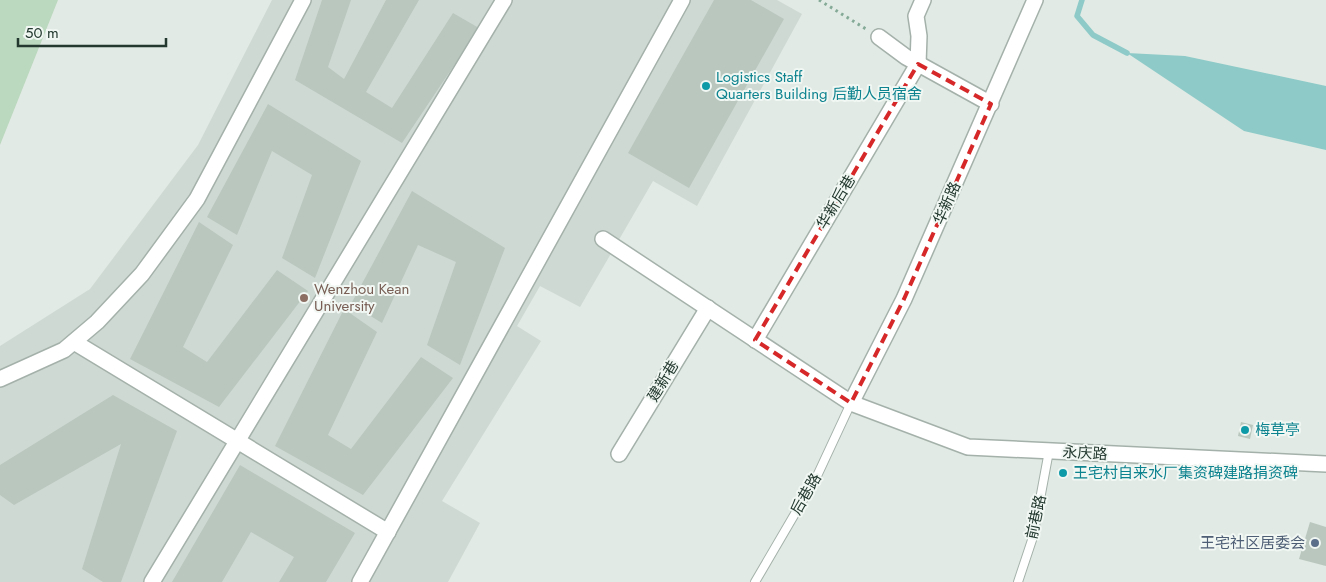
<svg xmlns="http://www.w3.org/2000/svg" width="1326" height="582" viewBox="0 0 1326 582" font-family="Jost,'Noto Sans SC',sans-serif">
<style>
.built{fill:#cfd9d3}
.green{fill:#bbd9be}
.water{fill:#8dcac8}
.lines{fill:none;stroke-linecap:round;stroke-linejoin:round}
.stream{stroke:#8dcac8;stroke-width:5.5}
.building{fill:#b9c7bf}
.service-casing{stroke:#a4b1aa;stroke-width:10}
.minor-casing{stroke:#a4b1aa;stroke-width:18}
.path{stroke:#84aa97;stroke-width:3;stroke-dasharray:2.5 4;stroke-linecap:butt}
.service{stroke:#fff;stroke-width:8}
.minor{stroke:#fff;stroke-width:15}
.marked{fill:none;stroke:#d62828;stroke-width:4;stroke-dasharray:10 6;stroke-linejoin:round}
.culture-dot{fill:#0f9aa8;stroke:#f1f7f3;stroke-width:2}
.education-dot{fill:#8d6e63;stroke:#f1f7f3;stroke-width:2}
.service-dot{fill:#5c6f8a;stroke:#f1f7f3;stroke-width:2}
.labels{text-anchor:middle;stroke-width:4;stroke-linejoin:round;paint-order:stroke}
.culture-label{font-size:15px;fill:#0d838f;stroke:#f1f7f3;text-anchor:start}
.street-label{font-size:15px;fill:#23392f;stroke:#f1f7f3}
.education-label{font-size:15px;fill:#785e54;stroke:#f1f7f3;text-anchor:start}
.service-label{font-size:15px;fill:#4e5e75;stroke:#f1f7f3;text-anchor:end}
</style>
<rect width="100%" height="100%" fill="#e1eae4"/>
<path class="built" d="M272,0H777L802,14L697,206L653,181L580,307L540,286L517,326L541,341L442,501L480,523L448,582H0V346L90,289L198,145Z"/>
<path class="green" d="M0,0H58L0,145Z"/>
<path class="water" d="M1127,53L1185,56L1326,86V150L1244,131Z"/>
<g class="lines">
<path class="stream" d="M1082,0L1077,16L1093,35L1127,53"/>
</g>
<g class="building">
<path d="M322,0H351L328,67L344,79L386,0H419L366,92L392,108L453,13L479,28L402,143L295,80Z"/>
<path d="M714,0H751L784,19L689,188L628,153Z"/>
<path d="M268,104L361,161L315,278L282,258L312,175L272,151L237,235L207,217Z"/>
<path d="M412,191L505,248L460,365L427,345L456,262L418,245L382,323L351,304Z"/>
<path d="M199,222L233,245L183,347L207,362L277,270L308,291L219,407L130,359Z"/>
<path d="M344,309L377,332L328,435L351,449L421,357L453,378L363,495L275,446Z"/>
<path d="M113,395L177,431L121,582H103L82,569L121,444L14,505L0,495V465Z"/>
<path d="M1241,422L1253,425L1250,439L1238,436Z"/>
<path d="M240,465L355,533L326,582H279L294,557L251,532L222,582H172Z"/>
<path d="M1310,522L1326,527V566L1299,559Z"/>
</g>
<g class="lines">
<g class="service-casing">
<g id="service">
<path d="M755,582L817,476L851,403"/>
<path d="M1018,582L1033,537L1049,451"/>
</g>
</g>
<g class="minor-casing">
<g id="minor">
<path d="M879,37L906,57L991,104"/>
<path d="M603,239L851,403L968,447L1326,464"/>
<path d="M755,340L918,64L919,36L916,16L923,0"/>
<path d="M74,342L388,532"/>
<path d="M0,379L64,350L97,322L142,274L197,199L303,0"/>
<path d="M851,403L904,299L1035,0"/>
<path d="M619,454L708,308"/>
<path d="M152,582L504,0"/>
<path d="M360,582L682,0"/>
</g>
</g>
<path class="path" d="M819,0L866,29"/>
<use href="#service" class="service"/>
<use href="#minor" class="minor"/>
</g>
<path class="marked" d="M918,64L991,104L904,299L851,403L755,340Z"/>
<g class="culture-dot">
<circle cx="706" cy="86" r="5"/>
<circle cx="1245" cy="430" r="5"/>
<circle cx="1063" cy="473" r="5"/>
</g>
<circle class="education-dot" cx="304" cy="298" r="5"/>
<circle class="service-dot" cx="1315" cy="543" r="5"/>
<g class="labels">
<g class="culture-label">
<text x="716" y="82">Logistics Staff<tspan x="716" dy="17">Quarters Building 后勤人员宿舍</tspan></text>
<text x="1255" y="435">梅草亭</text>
<text x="1073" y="478">王宅村自来水厂集资碑建路捐资碑</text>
</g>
<g class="street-label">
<text transform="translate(836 202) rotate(-59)" y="5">华新后巷</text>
<text transform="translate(947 203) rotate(-66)" y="5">华新路</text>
<text transform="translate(663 381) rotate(-59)" y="5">建新巷</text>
<text transform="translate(1085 453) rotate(3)" y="5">永庆路</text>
<text transform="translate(806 494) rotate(-60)" y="5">后巷路</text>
<text transform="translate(1036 517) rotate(-78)" y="5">前巷路</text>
</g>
<g class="education-label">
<text x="314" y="294">Wenzhou Kean<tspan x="314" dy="17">University</tspan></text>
</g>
<g class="service-label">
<text x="1305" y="548">王宅社区居委会</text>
</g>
</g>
<path d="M18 38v8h148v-8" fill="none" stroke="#23392f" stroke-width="2.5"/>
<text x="25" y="38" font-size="15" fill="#23392f" stroke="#f1f7f3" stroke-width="4" paint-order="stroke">50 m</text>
</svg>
